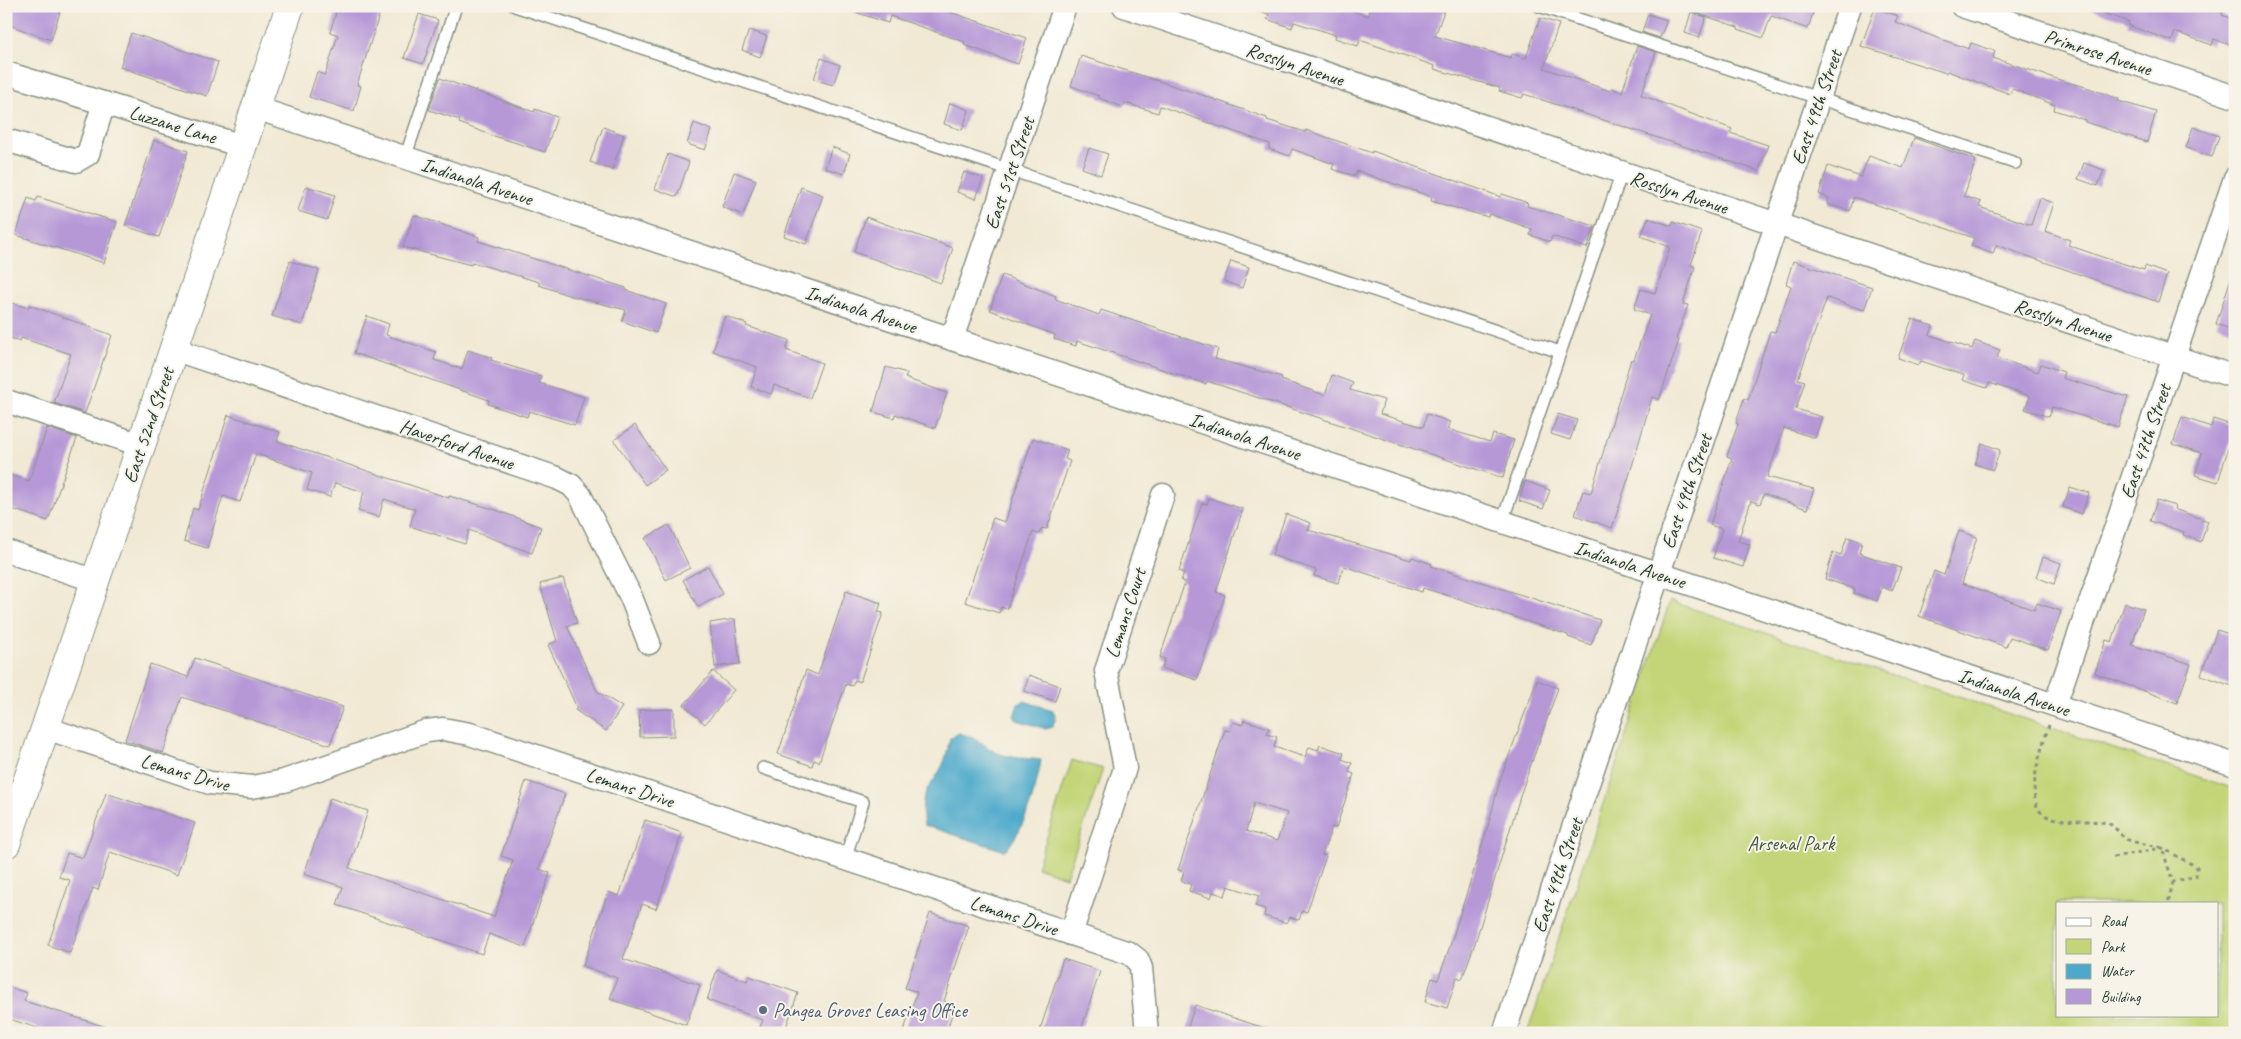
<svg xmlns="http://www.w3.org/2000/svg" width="2241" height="1039" viewBox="0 0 2241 1039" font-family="Caveat,sans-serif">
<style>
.green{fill:#c3d578;stroke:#718956;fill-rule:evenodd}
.water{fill:#4ca9cb;stroke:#367380}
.building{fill:#b698d7;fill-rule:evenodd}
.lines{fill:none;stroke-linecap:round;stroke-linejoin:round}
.lane-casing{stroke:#889384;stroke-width:14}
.street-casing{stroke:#889384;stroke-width:25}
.secondary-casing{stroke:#889384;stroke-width:30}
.path{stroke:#889384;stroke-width:3;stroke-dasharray:4 4;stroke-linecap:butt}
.lane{stroke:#fff;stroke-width:11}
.street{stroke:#fff;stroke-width:22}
.secondary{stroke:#fff;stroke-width:28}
.service-dot{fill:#5c6f8a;stroke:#f7f3e8;stroke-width:2}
.labels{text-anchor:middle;stroke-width:4;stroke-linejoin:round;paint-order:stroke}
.street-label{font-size:20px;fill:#1f3d34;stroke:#f7f3e8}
.park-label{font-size:20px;fill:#405b42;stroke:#f7f3e8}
.service-label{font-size:20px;fill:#4e5e75;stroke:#f7f3e8;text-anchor:start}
</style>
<rect width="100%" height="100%" fill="#f7f3e8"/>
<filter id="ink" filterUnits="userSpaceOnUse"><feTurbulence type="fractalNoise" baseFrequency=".02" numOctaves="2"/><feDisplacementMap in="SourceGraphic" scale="10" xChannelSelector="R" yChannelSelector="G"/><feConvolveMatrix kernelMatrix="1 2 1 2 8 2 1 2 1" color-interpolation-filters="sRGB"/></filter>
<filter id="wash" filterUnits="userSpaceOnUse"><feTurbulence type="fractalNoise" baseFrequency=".0096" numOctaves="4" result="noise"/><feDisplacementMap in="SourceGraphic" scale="20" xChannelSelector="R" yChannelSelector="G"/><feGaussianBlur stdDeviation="1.12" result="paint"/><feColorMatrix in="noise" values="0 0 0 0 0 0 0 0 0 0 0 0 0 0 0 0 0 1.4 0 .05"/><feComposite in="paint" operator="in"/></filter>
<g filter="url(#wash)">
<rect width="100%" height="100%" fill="#f1e9d4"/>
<g class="green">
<path d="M1670,601L2235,789V1033H1534L1528,1031ZM2057,903H2217V1015H2057Z"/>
<path d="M1072,760L1103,769L1066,877L1037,867Z"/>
</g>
<g class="water">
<path d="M1024,701L1053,710L1056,718L1052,727L1046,729L1017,720L1014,716L1018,704Z"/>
<path d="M959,733C974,737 978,740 990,749C1002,758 1026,758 1041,760C1037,788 1024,831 1005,851L924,825C918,786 932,790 944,762C947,754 948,746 950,738Z"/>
</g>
<g id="blocks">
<g class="building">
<path d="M6,6H62L51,40L6,24Z"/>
<path d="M338,6H382L357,85L361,86L354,111L309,97L317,72L325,75L338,35L330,32Z"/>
<path d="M846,6H932L1027,38L1018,64L964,45L965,42L890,16L888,23L846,9Z"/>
<path d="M1256,6H1339L1368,16L1369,6H1446L1435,36L1511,58L1512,54L1526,58L1540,18L1559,24L1544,68L1610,91L1611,88L1622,92L1637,46L1656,52L1641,95L1732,129L1730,133L1768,145L1759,171L1524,94L1522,98L1499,91L1500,88L1434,69L1435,66L1360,40L1358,46L1335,38L1336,35L1294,22L1292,28L1267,19L1269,14L1255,10Z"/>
<path d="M1685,6H1815L1808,29L1771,16L1763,38L1738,29V27L1685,9Z"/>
<path d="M2092,6H2208L2223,11L2222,15L2235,20V47L2214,39L2212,45L2175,32L2172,41L2127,25L2129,22L2091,9Z"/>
<path d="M1875,8L1898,16L1895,22L1921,32L1969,49L1971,43L1995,51L1993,58L2063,81L2086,87L2119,99L2118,101L2156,112L2147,142L2085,122V120L2054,110L2055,105L2012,89L2010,94L1947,71L1946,73L1861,46Z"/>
<path d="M1691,12L1706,17L1699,38L1685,33Z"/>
<path d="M419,14L438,20L423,64L404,58Z"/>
<path d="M1648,14L1667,20L1660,38L1642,32Z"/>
<path d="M749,30L767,36L760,57L742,50Z"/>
<path d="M131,33L218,62L207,96L120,67Z"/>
<path d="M1081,56L1202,95L1267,118V120L1305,132L1306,130L1372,153V151L1398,160L1501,197L1502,194L1528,203L1527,206L1595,226L1587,248L1552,236L1550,242L1530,235L1532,229L1489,214L1488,217L1431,201L1432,197L1357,171L1355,176L1332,169L1334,164L1292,149L1290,156L1269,149L1270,144L1160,106L1158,113L1125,103L1123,107L1099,98V96L1071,86Z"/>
<path d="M821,58L840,65L833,85L814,79Z"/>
<path d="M440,78L534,112L535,109L557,117L545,152L491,135L459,123L460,120L429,110Z"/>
<path d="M950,103L969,110L962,130L944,124Z"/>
<path d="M694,123L712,130L705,150L687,144Z"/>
<path d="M603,127L624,135L612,170L590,162Z"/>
<path d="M2193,127L2219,136L2212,157L2186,148Z"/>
<path d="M1914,138L1976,160L1964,196L1981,202L1979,207L2031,225L2040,198L2054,203L2045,231L2070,240L2068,245L2105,258L2144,270L2145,266L2167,274L2158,302L1996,245L1993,254L1971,246L1974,238L1854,197L1850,211L1827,204L1829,198L1819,194L1828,166L1861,177L1869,156L1903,168Z"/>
<path d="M154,140L188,151L159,237L125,226Z"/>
<path d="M832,147L850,154L844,174L825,168Z"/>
<path d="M1089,148L1108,154L1101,175L1082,168Z"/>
<path d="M668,154L689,162L677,197L655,189Z"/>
<path d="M2084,163L2104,170L2098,186L2078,179Z"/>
<path d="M734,172L756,180L743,215L722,207Z"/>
<path d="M964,172L983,178L976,199L957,192Z"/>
<path d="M306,186L335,195L327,220L298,211Z"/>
<path d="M801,187L823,195L806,244L784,236Z"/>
<path d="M38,197L117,222L104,263L16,235L28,198L36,201Z"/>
<path d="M414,215L479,237L478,241L626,288V290L666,304L656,333L622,321L626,310L568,295L539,285V282L472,262L471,265L403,247Z"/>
<path d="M866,217L953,248L941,283L854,252Z"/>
<path d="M1648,218L1672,226L1673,222L1702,232L1691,265L1695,267L1683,304L1688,305L1676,339L1679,340L1659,400L1652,397L1630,473L1612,528L1575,515L1583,491L1591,493L1631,359L1634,360L1650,315L1634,309L1641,289L1655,293L1670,247L1641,236Z"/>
<path d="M290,261L319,270L302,325L272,316Z"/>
<path d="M1231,261L1249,267L1242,288L1224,281Z"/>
<path d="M1793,261L1872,287L1864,310L1827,298L1798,379L1805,381L1796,409L1822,417L1815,438L1784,428L1767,477L1814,489L1807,509L1764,494L1760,504L1751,501L1738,541L1750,544L1743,567L1713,558L1722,529L1710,525L1732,458L1727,456L1738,424L1736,423L1744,398L1748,400L1770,331L1775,332L1791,286L1786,284Z"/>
<path d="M1002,275L1056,296L1055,299L1099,315L1101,310L1218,349L1215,359L1282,377L1281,380L1325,395L1332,375L1353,383L1350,390L1384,400L1380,414L1423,427L1427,414L1450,422L1447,429L1490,442L1493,434L1514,440L1503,478L1207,381L1206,384L1077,341L1076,346L1054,339L1055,335L990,310Z"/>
<path d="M2232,275L2235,276V331L2216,324Z"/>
<path d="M6,301L28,308L29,305L112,335L85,413L54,403L71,354L21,338L20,341L6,337Z"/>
<path d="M367,316L389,324L386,335L436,352L434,360L462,369L468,350L492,358L491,360L541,376L539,383L584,397L575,425L529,411L527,417L488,404L489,400L354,353Z"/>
<path d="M725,316L747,324L746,326L789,340L786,350L822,363L810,398L774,385L771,394L751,387L757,367L713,351Z"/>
<path d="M1912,319L1933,326L1930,335L1972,349L1975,341L2000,350L1997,358L2038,372L2041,364L2064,372L2062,378L2128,397L2118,427L2052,407L2049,417L2025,409L2030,396L1989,383L1987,388L1962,380L1964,375L1921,361L1919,365L1898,358Z"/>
<path d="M886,367L907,373L905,378L947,393L935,428L895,414L894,418L873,412Z"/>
<path d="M1558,414L1577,420L1570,440L1551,434Z"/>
<path d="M228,415L280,432L277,441L449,498V496L496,510L541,527L532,553L469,530L465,544L410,526L415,509L384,499L379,517L358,511L364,492L335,483L330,497L307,490L312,473L256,454L240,502L223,496L207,548L184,541L193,508L198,510Z"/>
<path d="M2182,417L2211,427L2213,419L2235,426L2218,482L2195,475L2202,453L2173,444Z"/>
<path d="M635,425L666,470L645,485L614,440Z"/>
<path d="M47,428L77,438L48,521L6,507V474L29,481Z"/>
<path d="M1033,438L1068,450L1065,459L1070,461L1047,529L1042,528L1039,534L1033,532L1007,609L1001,607L999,613L965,602L993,518L1005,522Z"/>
<path d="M1982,443L2000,450L1993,470L1975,464Z"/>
<path d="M1525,481L1550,490L1543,509L1519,501Z"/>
<path d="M2070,487L2089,493L2082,514L2063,507Z"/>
<path d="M1209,498L1243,509L1216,592L1225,595L1197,680L1162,668L1165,659L1160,657L1185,582L1181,581L1184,573L1179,571L1202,503L1207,504Z"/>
<path d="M2157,500L2175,506L2174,509L2208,521L2201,542L2183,535L2184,532L2150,521Z"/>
<path d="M1286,514L1311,523L1308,530L1411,560L1412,557L1432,564L1431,566L1600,620L1591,645L1568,637V635L1469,602L1423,588L1422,592L1344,566L1338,583L1314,576L1316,570L1272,555Z"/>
<path d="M669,525L690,568L666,580L645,538Z"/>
<path d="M1959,531L1977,537L1962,583L2034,610L2037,603L2061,611L2048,650L2010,637L2006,647L1919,616L1934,571L1944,575Z"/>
<path d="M1847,537L1862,542L1859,553L1901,568L1892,591L1882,587L1877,601L1854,593L1855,589L1825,579L1833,552L1841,555Z"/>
<path d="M2043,557L2061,563L2054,584L2036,577Z"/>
<path d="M708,566L723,594L698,607L683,580Z"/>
<path d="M563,578L577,623L567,626L597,691L622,707L606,731L575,710L577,708L548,645L557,641L540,584Z"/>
<path d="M846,591L881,603L878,612L883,613L860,682L855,680L852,686L846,684L819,762L814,760L812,766L778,754L806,670L818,675Z"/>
<path d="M2125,603L2144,609L2132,645L2191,664L2177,703L2095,673L2106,640L2112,642Z"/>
<path d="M735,619L740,664L715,667L710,623Z"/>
<path d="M2217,630L2235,636V687L2201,675Z"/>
<path d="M195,658L343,707L330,745L182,697L163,753L125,740L150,664L188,677Z"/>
<path d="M713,671L734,690L705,724L684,705Z"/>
<path d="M1029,675L1060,686L1055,701L1024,691Z"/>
<path d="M1537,680L1558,688L1523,787L1475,943L1462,979L1457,977L1447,1008L1425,1002L1432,978L1438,980L1449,949L1488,826L1500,780Z"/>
<path d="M674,709V736L640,737L639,710Z"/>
<path d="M1244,720L1269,728L1267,734L1277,737L1274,747L1305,757L1309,747L1318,750L1320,745L1344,753L1342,759L1352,763L1349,772L1354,774L1336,828L1332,827L1322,855L1326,856L1307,912L1302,911L1299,920L1290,917L1287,923L1264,916L1265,909L1255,906L1259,896L1228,886L1225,896L1213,892L1211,898L1189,891L1191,884L1181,881L1184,872L1178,870L1225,730L1230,731L1233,722L1243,725ZM1254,803L1287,813L1277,841L1246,831Z"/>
<path d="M526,781L565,794L539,869L550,873L525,947L489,934L482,954L337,905L343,887L304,874L330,798L368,811L349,868L494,917L513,860L501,856Z"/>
<path d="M106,793L195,823L177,875L110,852L98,890L93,888L70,953L48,945L70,880L59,877L67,853L83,858Z"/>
<path d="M645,820L682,833L656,909L642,904L623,959L700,985L686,1025L610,999L617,978L583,966L608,892L619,896Z"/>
<path d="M930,913L969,926L944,1001L955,1005L946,1033H903L917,992L905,988Z"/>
<path d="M1063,959L1100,971L1080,1033H1039Z"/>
<path d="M717,970L747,981L749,976L798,993L784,1033H758L763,1020L707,1000Z"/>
<path d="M6,986L27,993L24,1001L113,1029L112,1033H53L6,1018Z"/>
<path d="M1195,1005L1270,1030V1033H1186Z"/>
</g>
</g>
</g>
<g filter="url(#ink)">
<use href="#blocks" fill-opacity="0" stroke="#889384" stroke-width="1"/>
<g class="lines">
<g class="lane-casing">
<g id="lane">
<path d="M515,6L1560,352"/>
<path d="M1539,6L2015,163"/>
<path d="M405,158L456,6"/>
<path d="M1502,522L1622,172"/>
<path d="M763,768L863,802L845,859"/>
</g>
</g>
<g class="street-casing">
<g id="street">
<path d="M1124,6L2235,377"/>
<path d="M1962,6L2235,97"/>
<path d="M6,73L242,146"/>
<path d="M256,108L2235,765"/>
<path d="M6,140L76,161L88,154L104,103"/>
<path d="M952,339L1065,6"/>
<path d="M173,349L557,478L571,485L580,495L631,597L649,643"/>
<path d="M6,401L141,445"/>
<path d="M6,551L96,581"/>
<path d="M2055,705L2235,178"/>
<path d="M46,728L210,783L252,787L284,781L427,731L443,729L470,734L1129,953L1138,960L1141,968L1147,1033"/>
<path d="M1071,934L1125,768L1106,671L1163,495"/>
<path d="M1504,1033L1850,6"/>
</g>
</g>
<g class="secondary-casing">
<path id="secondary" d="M6,844L290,6"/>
</g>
<g class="path">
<path d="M2049,725C2043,745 2019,808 2049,817C2068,823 2088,819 2107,823C2115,825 2120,836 2128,840C2138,844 2151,844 2162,848L2173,882L2168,903"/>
<path d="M2113,857L2162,848L2197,867L2196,876L2173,882"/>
</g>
<use href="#lane" class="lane"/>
<use href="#street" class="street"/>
<use href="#secondary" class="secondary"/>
</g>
</g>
<circle class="service-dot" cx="763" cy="1010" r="5"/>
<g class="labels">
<g class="street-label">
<text transform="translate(2098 52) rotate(18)" y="7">Primrose Avenue</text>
<text transform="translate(1295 64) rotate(18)" y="7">Rosslyn Avenue</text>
<text transform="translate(1816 107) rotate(-71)" y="7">East 49th Street</text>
<text transform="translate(173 124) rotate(17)" y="7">Luzzane Lane</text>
<text transform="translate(1009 173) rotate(-71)" y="7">East 51st Street</text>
<text transform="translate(477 181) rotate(18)" y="7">Indianola Avenue</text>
<text transform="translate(1679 192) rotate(18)" y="7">Rosslyn Avenue</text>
<text transform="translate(861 309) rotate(18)" y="7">Indianola Avenue</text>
<text transform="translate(2063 320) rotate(18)" y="7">Rosslyn Avenue</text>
<text transform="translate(148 425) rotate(-71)" y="7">East 52nd Street</text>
<text transform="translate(1245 436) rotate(18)" y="7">Indianola Avenue</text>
<text transform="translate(2145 441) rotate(-71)" y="7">East 47th Street</text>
<text transform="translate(457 444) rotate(19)" y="7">Haverford Avenue</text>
<text transform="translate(1686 491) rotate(-71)" y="7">East 49th Street</text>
<text transform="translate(1630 564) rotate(18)" y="7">Indianola Avenue</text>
<text transform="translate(1125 613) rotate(-72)" y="7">Lemans Court</text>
<text transform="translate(2014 692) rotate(18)" y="7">Indianola Avenue</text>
<text transform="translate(185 772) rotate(16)" y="7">Lemans Drive</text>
<text transform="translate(630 787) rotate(18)" y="7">Lemans Drive</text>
<text transform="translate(1557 875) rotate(-71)" y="7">East 49th Street</text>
<text transform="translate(1014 915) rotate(18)" y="7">Lemans Drive</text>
</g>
<g class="park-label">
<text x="1791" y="850">Arsenal Park</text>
</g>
<g class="service-label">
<text x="773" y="1017">Pangea Groves Leasing Office</text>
</g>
</g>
<rect width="2241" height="1039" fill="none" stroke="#f7f3e8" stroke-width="25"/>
<rect x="2056" y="902" width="162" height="115" fill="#f7f3e8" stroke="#a1aaa0"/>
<rect x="2066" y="918" width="25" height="8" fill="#ffffff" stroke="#a1aaa0"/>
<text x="2101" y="926" font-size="15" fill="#1f3d34">Road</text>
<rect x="2066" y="939" width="25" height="15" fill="#c3d578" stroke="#a1aaa0"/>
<text x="2101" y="952" font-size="15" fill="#1f3d34">Park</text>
<rect x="2066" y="964" width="25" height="15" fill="#4ca9cb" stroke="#a1aaa0"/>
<text x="2101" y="976" font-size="15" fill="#1f3d34">Water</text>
<rect x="2066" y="989" width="25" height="15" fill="#b698d7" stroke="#a1aaa0"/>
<text x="2101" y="1002" font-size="15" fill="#1f3d34">Building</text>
</svg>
